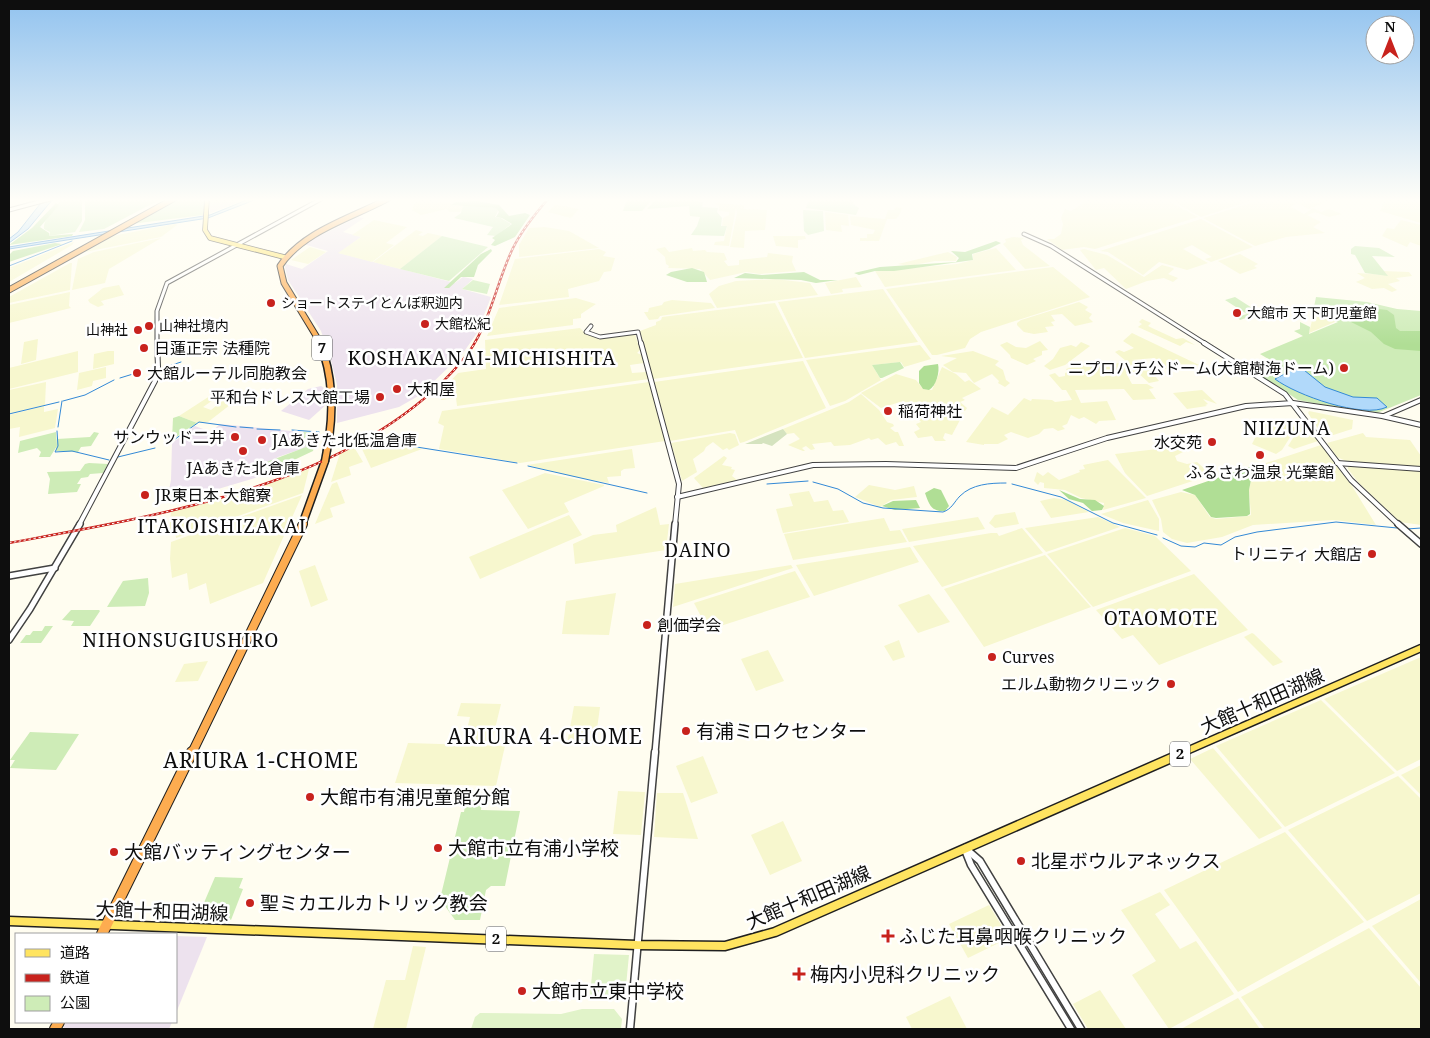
<svg xmlns="http://www.w3.org/2000/svg" width="1430" height="1038" viewBox="0 0 1430 1038" font-family="'Noto Serif','Noto Sans JP',serif">
<style>
.industrial{fill:#ede2ee}
.farmland{fill:#f7f7ce}
.green{fill:#ceecb7}
.forest{fill:#b0de95}
.cemetery{fill:#d5e3bf}
.pitch{fill:#e1f3c9}
.water{fill:#b1d9fa;stroke:#3389d6}
.lines{fill:none;stroke-linecap:round;stroke-linejoin:round}
.stream{stroke:#3389d6;stroke-width:1}
.minor-far3-casing{stroke:#414141;stroke-width:5}
.minor-far2-casing{stroke:#414141;stroke-width:6}
.minor-far1-casing{stroke:#414141;stroke-width:8}
.minor-casing{stroke:#414141;stroke-width:9}
.major-far2-casing{stroke:#1f1f1f;stroke-width:5.5}
.major-far1-casing{stroke:#1f1f1f;stroke-width:9}
.major-casing{stroke:#1f1f1f;stroke-width:11}
.highway-far3-casing{stroke:#1f1f1f;stroke-width:7}
.highway-far2-casing{stroke:#1f1f1f;stroke-width:9}
.highway-far1-casing{stroke:#1f1f1f;stroke-width:10}
.highway-casing{stroke:#1f1f1f;stroke-width:12}
.minor-far3{stroke:#fff;stroke-width:3}
.minor-far2{stroke:#fff;stroke-width:4}
.minor-far1{stroke:#fff;stroke-width:5}
.minor{stroke:#fff;stroke-width:6}
.major-far2{stroke:#ffe460;stroke-width:4}
.major-far1{stroke:#ffe460;stroke-width:6}
.major{stroke:#ffe460;stroke-width:8}
.highway-far3{stroke:#fdac50;stroke-width:5}
.highway-far2{stroke:#fdac50;stroke-width:6}
.highway-far1{stroke:#fdac50;stroke-width:8}
.highway{stroke:#fdac50;stroke-width:10}
.rail-casing{stroke:#c8221d;stroke-width:2.5}
.rail{stroke:#fff;stroke-width:1;stroke-dasharray:2.5;stroke-linecap:butt}
.highway-bridge-casing{stroke:#1f1f1f;stroke-width:9;stroke-linecap:butt}
.highway-bridge{stroke:#fdac50;stroke-width:6}
.poi-dot{fill:#c8221d;stroke:#fff;stroke-width:2}
.labels{text-anchor:middle;stroke-width:5;stroke-linejoin:round;paint-order:stroke}
.far-poi-label{font-size:14px;fill:#0e0e0e;stroke:#fff;text-anchor:start}
.shield{fill:#fff;stroke:#565656;stroke-width:1}
.shield-label{font-size:15px;font-weight:bold;fill:#0e0e0e}
.poi-label{font-size:16px;fill:#0e0e0e;stroke:#fff;text-anchor:start}
.quarter-label{font-size:19px;letter-spacing:1px;fill:#0e0e0e;stroke:#fff}
.near-street-label{font-size:19px;fill:#0e0e0e;stroke:#fff}
.near-poi-label{font-size:19px;fill:#0e0e0e;stroke:#fff;text-anchor:start}
.near-neighbourhood-label{font-size:21px;letter-spacing:1px;fill:#0e0e0e;stroke:#fff}
</style>
<rect width="100%" height="100%" fill="#fffdf0"/>
<g class="industrial">
<path d="M210,199H239V202L210,213Z"/>
<path d="M358,217L364,218L343,232L361,237L339,253L455,283L463,277L473,279L462,289L491,297L477,333L463,353L420,395L399,407L337,423V385L331,360L321,331L288,280L285,267L286,264L302,269L328,251L303,244Z"/>
<path d="M321,386L327,390V404L309,420L281,411L308,389Z"/>
<path d="M220,424L301,432L307,447L278,457L261,472L263,473L255,478L171,503L167,500L171,480L172,443L195,426L211,432Z"/>
<path d="M176,936L207,937L176,1013Z"/>
<path d="M66,1022H172L169,1029H63Z"/>
</g>
<g class="farmland">
<path d="M422,199L450,203L454,206H462L463,209L460,212H450L447,209L421,215L412,210L414,204Z"/>
<path d="M1083,199H1165L1198,217L1095,249L1084,247L1062,250L1047,239H1054L1061,234L1063,224L1061,218L1065,209L1071,211L1085,202Z"/>
<path d="M1169,199H1257L1201,217Z"/>
<path d="M1263,199H1324L1328,201L1309,209L1297,203L1291,207L1304,214L1313,208L1321,212L1329,209L1342,214L1329,217L1315,212L1307,215L1321,222L1313,227L1325,233L1286,237L1255,246L1203,218Z"/>
<path d="M1385,199H1421V223L1380,211Z"/>
<path d="M715,203L744,205V209L767,210L765,230L745,231L744,248L730,247L737,213L736,208L729,246L714,245L715,242L724,241L727,226H722L723,218L729,215V212L719,211V206Z"/>
<path d="M554,205H559L579,209L571,218L548,212Z"/>
<path d="M896,207L902,208L900,214L896,219H887L879,241H860V238H867V234H873L875,230L851,225L850,216L885,219L888,210H894Z"/>
<path d="M825,212L848,215L849,226L841,225L842,232L826,230Z"/>
<path d="M1201,219L1253,247L1211,262L1205,259L1212,257L1192,245L1183,249L1208,263L1187,270L1159,262L1143,275L1108,252L1100,251Z"/>
<path d="M374,220L407,227L386,243L394,245L372,262L338,253L361,237L352,235Z"/>
<path d="M1401,220L1421,225V246L1410,242L1407,247L1382,236L1387,228L1394,229Z"/>
<path d="M175,224L177,225L161,237L85,252L112,236Z"/>
<path d="M545,227L569,231L599,248L519,257V245L529,228Z"/>
<path d="M416,230L423,232L418,235L423,236L428,233L442,236L400,269L373,262Z"/>
<path d="M773,236H805L806,239L798,240V248L776,246Z"/>
<path d="M1013,237L1024,238L1021,240L1023,245L1050,266L1025,269L1003,244L1006,242L1005,239Z"/>
<path d="M161,238L109,269L105,283L72,290L78,259L94,252Z"/>
<path d="M74,242L72,245L9,282V269L14,268H9Z"/>
<path d="M310,247L326,252L308,264L291,260Z"/>
<path d="M665,247L669,252L692,248L693,251L705,250L707,252L724,253L727,260L724,261L728,266L739,265V260L767,257L768,253L793,256L792,262L796,271L760,274L746,272L710,280L700,269L668,268L669,266L666,264L665,257L656,249Z"/>
<path d="M996,248L1016,270L885,287L875,271L957,264L973,260V254Z"/>
<path d="M599,249L606,252L603,256L615,258L611,271L604,272L599,281L568,289L569,297L499,305L515,259Z"/>
<path d="M1084,249L1107,255L1144,277L1162,265L1173,268L1174,269L1168,274L1178,278L1173,282L1164,278L1147,281L1126,289L1104,268L1096,270L1080,250Z"/>
<path d="M948,252L957,257L956,261H935L909,266L898,264Z"/>
<path d="M1240,254L1258,264L1254,266L1257,268L1240,274L1218,261Z"/>
<path d="M70,263H72L70,290L9,303V297Z"/>
<path d="M1053,267L1090,297L981,332L970,339L965,348L937,355H932L886,289Z"/>
<path d="M1382,271L1409,272L1412,276L1396,278L1400,281L1388,284L1397,290L1392,292L1384,288L1372,289L1356,282L1365,278L1357,273L1387,275Z"/>
<path d="M856,277L862,287L842,289L843,292L831,294L825,283Z"/>
<path d="M775,279L810,283L818,295L717,308L709,294L719,286L736,281Z"/>
<path d="M119,285L124,295L101,301L104,305L98,307L90,303L88,300L103,288Z"/>
<path d="M883,289L918,342L805,358L778,302Z"/>
<path d="M70,292L69,306L71,308L9,323V305Z"/>
<path d="M576,298L596,304L581,314V318L573,319V325L487,336L499,308Z"/>
<path d="M672,300L711,303L715,308L660,316L658,319L649,320L644,312H648L649,308L662,305L664,302Z"/>
<path d="M1079,302L1088,307L1085,310L1092,314L1089,318L1093,322L1075,326L1062,314L1051,315L1055,321L1051,322L1054,326L1045,327L1048,332L1034,334L1024,332L1017,325V323L1021,320Z"/>
<path d="M775,303L803,358L653,379L640,331L656,325V322L661,320L662,317Z"/>
<path d="M1314,312L1337,321L1309,333Z"/>
<path d="M1142,319L1151,323L1148,326L1152,328L1176,339L1183,338L1195,345L1186,342L1180,346L1138,327L1142,324L1139,322Z"/>
<path d="M580,328L587,335L598,338L635,334L640,350L637,353L642,355L644,363L630,365L632,373L646,372L649,379L457,406L456,398L441,400L443,389L458,373L486,369L485,340Z"/>
<path d="M1132,333L1199,365L1165,369L1155,358L1131,360L1143,361L1159,381L1149,383L1137,372L1126,373L1132,384H1147L1154,388L1149,389L1156,399L1133,400L1124,389L1075,390L1081,403L1107,401L1116,420L1099,421L1096,424L1084,417L1079,419L1071,415L1067,424L1062,426L1065,429L1058,431L1053,428L1044,429L1039,434L1028,438L1011,432L1004,435L1008,439L998,444H984V445L966,442L992,407L1008,415L1024,398L1031,401L1032,399L1052,400L1055,402L1072,400L1066,390H1062L1049,375L1055,373L1059,377L1065,376V373L1068,372L1066,369L1075,366L1114,364L1126,361L1115,352L1119,350L1124,352L1134,348L1123,341Z"/>
<path d="M38,339L36,360L21,364L24,342Z"/>
<path d="M1040,341L1048,350L1042,351V355L1033,359L1036,361L1027,365L1011,358L1010,355L1000,345L1007,342L1016,347L1026,348Z"/>
<path d="M1081,342L1090,346L1065,365L1050,370L1044,366L1053,359L1060,348L1071,345L1076,347Z"/>
<path d="M920,345L931,359L904,367L901,362L872,365L881,380L845,401L830,406L806,360Z"/>
<path d="M78,351V372L9,389V368Z"/>
<path d="M108,351H114V364L93,369L94,354Z"/>
<path d="M973,351L999,361L995,365L1003,370L1006,380L1010,383L1005,387L998,383L999,381L992,374L974,383L966,373L953,372L943,365L957,358L941,356Z"/>
<path d="M803,361L826,408L744,442L740,443L735,430L670,441L654,382Z"/>
<path d="M106,367V378L93,381L92,386L77,390L79,373Z"/>
<path d="M942,367L956,374L965,382L969,380L981,389L962,398L965,400L960,402L967,408L965,411L959,409L955,415L961,418L952,435L945,433L943,438L946,441H935L932,436L918,438L914,432L920,429L916,424L921,422L903,401L881,408L861,393L896,374L916,380L923,389L932,390Z"/>
<path d="M46,382L45,405L9,414V390Z"/>
<path d="M649,382L665,441L520,463L439,449L444,426L438,423L442,411Z"/>
<path d="M1202,390L1217,404L1203,399L1208,404L1205,405L1207,406L1187,409L1173,393Z"/>
<path d="M213,394L219,396L203,407L211,410L226,398L235,401L208,422L197,423L179,416Z"/>
<path d="M861,394L879,410L887,422L893,424L894,426L890,428L895,432H898L904,446H899L896,442L886,445L878,438L871,440L869,438L850,445L834,446L831,442L812,444L815,449L811,450L806,446L802,448L805,451H803L788,445L800,439L794,433L787,434L783,429L849,402Z"/>
<path d="M44,406V412L58,409L55,428L19,437L20,427L9,429V415Z"/>
<path d="M1309,411L1353,420L1352,429L1324,438L1308,413Z"/>
<path d="M1274,419L1296,428L1282,450L1276,454L1252,444L1262,424L1266,420Z"/>
<path d="M1302,424H1305L1318,441L1294,449L1288,446Z"/>
<path d="M730,433L735,434L739,445L729,450L727,448L723,450L713,442L706,447L704,451L693,459L697,472L682,481L671,443Z"/>
<path d="M1363,433L1366,437L1410,440L1421,456V467L1346,461L1337,457L1327,443Z"/>
<path d="M403,445L422,449L371,468L362,449L364,447Z"/>
<path d="M1321,445L1352,486L1376,525L1334,520L1253,525L1222,537L1187,543L1172,539L1163,532L1161,519L1152,500L1181,492L1195,495L1210,517L1216,519L1248,516L1251,515L1249,490L1254,467Z"/>
<path d="M354,447L363,462L349,467L351,475L331,482L340,453Z"/>
<path d="M1174,447L1183,452L1175,456L1177,461L1187,464L1197,462L1211,475L1147,496L1125,473L1115,454Z"/>
<path d="M632,449L635,468L624,469L621,471V476L607,477L609,483L579,478L527,465Z"/>
<path d="M724,456L727,458L722,465L732,467L731,469L735,470L732,476L737,480L703,488L694,478Z"/>
<path d="M1108,460L1146,498L1103,510L1104,503L1081,498L1065,490L1044,488V483L1040,482L1038,485L1034,481L1037,472L1043,476L1048,472L1059,480L1080,472L1079,470L1085,469L1083,465Z"/>
<path d="M1348,465L1421,471V525L1400,522L1358,482L1348,469Z"/>
<path d="M309,469L303,493L176,538L175,531L169,533L171,512L235,495Z"/>
<path d="M545,473L604,485V486L564,503L569,512L528,529L502,490Z"/>
<path d="M337,482L345,503L330,508L333,517L315,524L332,484Z"/>
<path d="M869,485L895,490L914,486L917,497L891,500L880,507L855,497Z"/>
<path d="M809,491L814,502L828,500L833,511L843,510L849,522L783,533L776,509L793,506L789,494Z"/>
<path d="M302,495L263,583L210,604L206,583L189,590L187,573L172,578L170,559L171,542Z"/>
<path d="M1054,498L1066,500L1089,512L1051,518L1040,501Z"/>
<path d="M1148,500L1159,519V531L1123,523L1101,514Z"/>
<path d="M656,507L660,525L669,524L666,550L575,564L573,544L593,535L617,532L616,525Z"/>
<path d="M1015,512L1019,524L995,528L989,523L995,515Z"/>
<path d="M569,515L582,535L480,579L469,557Z"/>
<path d="M978,517L985,529L909,542L902,529Z"/>
<path d="M1098,517L1120,527L1046,552L1025,528Z"/>
<path d="M884,518L890,531L900,530L907,542L793,560L784,534Z"/>
<path d="M1022,528L1043,553L942,587L913,546L991,533H997L999,536Z"/>
<path d="M1125,528L1155,536L1191,571L1093,607L1047,554Z"/>
<path d="M910,547L919,562L814,596L796,565Z"/>
<path d="M1045,555L1091,607L984,647L944,589Z"/>
<path d="M315,565L328,600L311,607L299,571Z"/>
<path d="M791,565L793,568L673,607L675,584Z"/>
<path d="M795,571L810,597L708,630L694,603Z"/>
<path d="M1194,574L1248,630L1159,665L1133,635L1122,639L1096,610Z"/>
<path d="M616,593L609,635L562,634L566,601Z"/>
<path d="M929,594L950,622L918,633L898,605Z"/>
<path d="M1252,633L1254,634L1283,662L1273,666L1244,637Z"/>
<path d="M899,640L905,657L893,661L884,646Z"/>
<path d="M768,650L784,681L756,691L741,659Z"/>
<path d="M1421,657V759L1397,771L1324,699Z"/>
<path d="M208,661L198,681L175,682L184,664Z"/>
<path d="M1321,700L1395,773L1285,827L1216,746Z"/>
<path d="M461,703L501,704L492,741H464L470,717L457,716Z"/>
<path d="M574,706L600,707L595,744H567Z"/>
<path d="M408,743L505,746L496,786L395,783Z"/>
<path d="M1213,748L1282,828L1259,839L1190,759Z"/>
<path d="M703,756L718,793L691,803L676,766Z"/>
<path d="M1421,765V795L1401,775Z"/>
<path d="M1398,776L1421,799V893L1367,921L1288,830Z"/>
<path d="M618,791L645,792L641,835L613,834Z"/>
<path d="M657,793H683L698,839L654,837Z"/>
<path d="M783,821L802,861L770,875L751,835Z"/>
<path d="M1285,832L1364,922L1238,992L1164,890Z"/>
<path d="M1160,892L1170,905L1155,914L1180,949L1196,941L1234,994L1169,1029L1132,975L1156,961L1121,910Z"/>
<path d="M1421,899V983L1372,926Z"/>
<path d="M989,905L1009,938L968,958L949,924Z"/>
<path d="M1369,928L1421,988V1029H1265L1241,997Z"/>
<path d="M413,946L426,947L406,1029H373L386,980H405Z"/>
<path d="M1100,990L1126,1029H1088L1073,1004Z"/>
<path d="M950,996L967,1029H912L906,1017Z"/>
<path d="M1238,998L1260,1029H1181Z"/>
</g>
<g class="green">
<path d="M61,199H82V221L75,232L49,236L50,232L44,229C43,217 57,209 61,199Z"/>
<path d="M85,199H161L104,229L79,232L85,220Z"/>
<path d="M177,199H205L203,215L131,224Z"/>
<path d="M627,199H653L642,211H623Z"/>
<path d="M656,199H686L703,202L702,207L718,208L717,212L722,218L721,226H727L724,236L691,235L697,226L700,217L690,216L689,206L647,209Z"/>
<path d="M809,199L854,201L853,204L859,208L856,215L806,208Z"/>
<path d="M463,205L496,208L498,211L495,217L501,218L511,224L496,236L487,235L493,227L454,218L461,213Z"/>
<path d="M803,210L823,211L824,231L808,235L804,231Z"/>
<path d="M442,236L488,247L449,281L400,269Z"/>
<path d="M1355,246L1379,248L1395,257L1372,256L1388,276L1365,273L1355,255L1351,254V249Z"/>
<path d="M473,280L490,284L487,294L462,289Z"/>
<path d="M1235,297L1260,313L1240,320L1237,317L1247,314L1225,300Z"/>
<path d="M1316,297L1367,302L1397,309L1421,311V395L1377,413H1367L1298,400L1260,375L1274,367L1270,360L1260,354L1303,336L1294,331L1300,329V322L1310,327L1309,334L1338,322L1313,312Z"/>
<path d="M900,362L904,368L882,378H880L872,365Z"/>
<path d="M179,416L197,423L172,440L173,418Z"/>
<path d="M56,432L57,446L50,457H39L41,452L37,448L18,453L20,441Z"/>
<path d="M94,432L99,433L91,446L81,447L78,452L56,451L57,439L90,437Z"/>
<path d="M301,432L318,433L313,451L275,469L261,472L259,465L306,447Z"/>
<path d="M89,463L108,464L103,473L90,474L88,477L81,478L77,484H81L77,492L48,494L50,479L47,472L80,471L85,464Z"/>
<path d="M148,578L149,593L145,606L107,607L123,581Z"/>
<path d="M71,610H99L100,611L90,626H71L74,621L62,620Z"/>
<path d="M45,626H53L41,643H20L26,635H30L33,631H42Z"/>
<path d="M30,732L79,734L56,770L10,768L15,760H10Z"/>
<path d="M466,800L482,801L481,810L520,811L505,886H491L486,890L480,920H455L440,899L461,812H464Z"/>
<path d="M215,877L243,878L239,888L243,889L231,920L197,919Z"/>
</g>
<g class="forest">
<path d="M477,201L499,205L509,216L525,213L530,215L515,237L495,246L491,245L495,240L492,238L512,224L502,218L496,217L499,212L496,208L451,205L456,202Z"/>
<path d="M56,203L59,205L40,227L49,233V236L73,234L72,236L9,245L32,228Z"/>
<path d="M996,241L1001,243L989,249L972,254L973,260L894,271H875L859,275L854,273L880,267L956,262L959,258L951,251L965,252Z"/>
<path d="M55,243L62,244L9,262V255L13,251Z"/>
<path d="M491,249L492,251L478,265L474,277H461L449,288H444L481,254Z"/>
<path d="M692,268L704,272L707,282H687L666,275L671,272Z"/>
<path d="M804,272L820,280H838L816,283L801,280L734,278L745,273L762,275Z"/>
<path d="M1379,309L1387,310L1394,315L1396,328L1400,331H1421V351L1395,349L1384,344L1371,332L1351,322L1354,318Z"/>
<path d="M938,364C940,372 936,386 929,390L923,389L919,383V371L924,366Z"/>
<path d="M1249,467L1253,470L1249,490L1250,514L1247,516L1216,518L1211,517L1195,495L1182,490Z"/>
<path d="M934,488L941,490L949,506L945,511C931,512 929,504 925,493Z"/>
<path d="M1059,490L1080,499L1095,500L1104,506L1102,510L1092,511L1083,503L1069,499Z"/>
<path d="M916,500L920,508L895,510L882,506L893,501Z"/>
</g>
<path class="cemetery" d="M783,429L787,434L772,446L763,443L762,444H745Z"/>
<g class="pitch">
<path d="M594,954L629,955L625,996L590,995Z"/>
<path d="M582,1009H614L622,1019L621,1029H471L475,1017L480,1013L561,1014Z"/>
</g>
<g class="water">
<path d="M44,199H53L28,229L9,243V239L18,232Z"/>
<path d="M249,199H257L208,218L9,249V247L27,244L210,215Z"/>
<path d="M1299,366L1325,387L1353,397L1377,398L1387,407C1363,419 1296,395 1275,379Z"/>
</g>
<g class="lines">
<g class="stream">
<path d="M9,266L72,241"/>
<path d="M163,368L181,362"/>
<path d="M120,378L133,374"/>
<path d="M63,401L85,395L114,380"/>
<path d="M9,414L59,402"/>
<path d="M58,427L62,401"/>
<path d="M240,427L253,428"/>
<path d="M257,429L280,430"/>
<path d="M292,430L319,432"/>
<path d="M57,431L58,446L55,452L72,451L109,460"/>
<path d="M171,442L199,422L236,427"/>
<path d="M363,446L404,445L517,463"/>
<path d="M118,457L155,448"/>
<path d="M528,466L647,493"/>
<path d="M813,482L838,489L863,503L883,508L943,512C952,509 954,502 960,496C972,484 990,483 1006,483"/>
<path d="M767,484L808,481"/>
<path d="M1012,484L1061,497L1113,523L1157,535"/>
<path d="M1407,529L1421,528"/>
<path d="M1163,538L1181,546L1195,547L1204,543L1221,545L1235,537L1257,532L1336,522L1397,528"/>
</g>
<g class="minor-far3-casing">
<g id="minor-far3">
<path d="M9,210L50,199"/>
<path d="M1024,234L1051,246L1206,344"/>
<path d="M591,326L586,332L600,337L638,332L641,344"/>
<path d="M157,344V311L167,283L321,199"/>
</g>
</g>
<g class="minor-far2-casing">
<g id="minor-far2">
<path d="M641,343L679,484L675,525"/>
<path d="M1204,343L1285,394L1351,480L1399,525"/>
<path d="M1384,416L1421,400"/>
<path d="M1337,463L1421,469"/>
<path d="M677,497L813,465L886,464L1016,468L1107,438L1246,406L1293,403L1382,416L1421,425"/>
<path d="M79,525L155,381L158,367L157,343"/>
</g>
</g>
<g class="minor-far1-casing">
<g id="minor-far1">
<path d="M1398,524L1421,544"/>
<path d="M9,576L55,568"/>
<path d="M9,640L30,609L80,524"/>
<path d="M655,753L675,524"/>
</g>
</g>
<g class="minor-casing">
<g id="minor">
<path d="M965,848L980,861L1081,1029"/>
<path d="M965,850L971,865L1071,1029"/>
<path d="M630,1029L655,752"/>
</g>
</g>
<g class="major-far2-casing">
<path id="major-far2" d="M207,199L205,230L210,238L284,257"/>
</g>
<g class="major-far1-casing">
<path id="major-far1" d="M1182,753L1421,648"/>
</g>
<g class="major-casing">
<path id="major" d="M9,921L637,945L725,946L775,932L1185,752"/>
</g>
<g class="highway-far3-casing">
<g id="highway-far3">
<path d="M9,290L173,199"/>
<path d="M321,344L284,283L280,266C303,231 352,218 387,199"/>
</g>
</g>
<g class="highway-far2-casing">
<g id="highway-far2">
<path d="M320,343C334,378 334,413 327,450"/>
<path d="M302,525L325,461"/>
</g>
</g>
<g class="highway-far1-casing">
<path id="highway-far1" d="M192,753L303,524"/>
</g>
<g class="highway-casing">
<g id="highway">
<path d="M102,934L192,752"/>
<path d="M55,1029L59,1022"/>
</g>
</g>
<use href="#minor-far3" class="minor-far3"/>
<use href="#minor-far2" class="minor-far2"/>
<use href="#minor-far1" class="minor-far1"/>
<use href="#minor" class="minor"/>
<use href="#major-far2" class="major-far2"/>
<use href="#major-far1" class="major-far1"/>
<use href="#major" class="major"/>
<use href="#highway-far3" class="highway-far3"/>
<use href="#highway-far2" class="highway-far2"/>
<use href="#highway-far1" class="highway-far1"/>
<use href="#highway" class="highway"/>
<g class="rail-casing">
<path id="rail" d="M9,543C160,515 357,485 462,361C490,328 495,285 513,248C522,230 535,214 548,199"/>
</g>
<use href="#rail" class="rail"/>
<g class="highway-bridge-casing">
<path id="highway-bridge" d="M325,461L327,450"/>
</g>
<use href="#highway-bridge" class="highway-bridge"/>
</g>
<linearGradient id="sky" x2="0" y2="1"><stop stop-color="#92c3ef"/><stop offset="0.58" stop-color="#fffef8"/><stop offset="1" stop-color="#fffef8" stop-opacity="0"/></linearGradient>
<rect width="1430" height="345" fill="url(#sky)"/>
<g class="poi-dot">
<circle cx="271" cy="303" r="5"/>
<circle cx="1237" cy="313" r="5"/>
<circle cx="425" cy="324" r="5"/>
<circle cx="149" cy="326" r="5"/>
<circle cx="138" cy="330" r="5"/>
<circle cx="144" cy="348" r="5"/>
<circle cx="1344" cy="368" r="5"/>
<circle cx="137" cy="373" r="5"/>
<circle cx="397" cy="389" r="5"/>
<circle cx="380" cy="397" r="5"/>
<circle cx="888" cy="411" r="5"/>
<circle cx="235" cy="437" r="5"/>
<circle cx="262" cy="440" r="5"/>
<circle cx="1212" cy="442" r="5"/>
<circle cx="243" cy="451" r="5"/>
<circle cx="1260" cy="455" r="5"/>
<circle cx="145" cy="495" r="5"/>
<circle cx="1372" cy="554" r="5"/>
<circle cx="647" cy="625" r="5"/>
<circle cx="992" cy="657" r="5"/>
<circle cx="1171" cy="684" r="5"/>
<circle cx="686" cy="731" r="5"/>
<circle cx="310" cy="797" r="5"/>
<circle cx="438" cy="848" r="5"/>
<circle cx="114" cy="852" r="5"/>
<circle cx="1021" cy="861" r="5"/>
<circle cx="250" cy="903" r="5"/>
<path d="M885.5 928.5h5v5h5v5h-5v5h-5v-5h-5v-5h5z"/>
<path d="M796.5 966.5h5v5h5v5h-5v5h-5v-5h-5v-5h5z"/>
<circle cx="522" cy="991" r="5"/>
</g>
<g class="labels">
<g class="far-poi-label">
<text x="281" y="308">ショートステイとんぼ釈迦内</text>
<text x="1247" y="318">大館市 天下町児童館</text>
<text x="435" y="329">大館松紀</text>
<text x="159" y="331">山神社境内</text>
<text x="128" y="335" text-anchor="end">山神社</text>
</g>
<g class="shield">
<rect x="312" y="335.5" width="20" height="25" rx="4"/>
<rect x="1170" y="741.5" width="20" height="25" rx="4"/>
<rect x="486" y="926.5" width="20" height="25" rx="4"/>
</g>
<g class="shield-label">
<text x="322" y="353">7</text>
<text x="1180" y="759">2</text>
<text x="496" y="944">2</text>
</g>
<g class="poi-label">
<text x="154" y="354">日蓮正宗 法種院</text>
<text x="1334" y="374" text-anchor="end">ニプロハチ公ドーム(大館樹海ドーム)</text>
<text x="147" y="379">大館ルーテル同胞教会</text>
<text x="407" y="395">大和屋</text>
<text x="370" y="403" text-anchor="end">平和台ドレス大館工場</text>
<text x="898" y="417">稲荷神社</text>
<text x="225" y="443" text-anchor="end">サンウッド二井</text>
<text x="272" y="446">JAあきた北低温倉庫</text>
<text x="1202" y="448" text-anchor="end">水交苑</text>
<text x="243" y="474" text-anchor="middle">JAあきた北倉庫</text>
<text x="1260" y="478" text-anchor="middle">ふるさわ温泉 光葉館</text>
<text x="155" y="501">JR東日本 大館寮</text>
<text x="1362" y="560" text-anchor="end">トリニティ 大館店</text>
<text x="657" y="631">創価学会</text>
<text x="1002" y="663">Curves</text>
<text x="1161" y="690" text-anchor="end">エルム動物クリニック</text>
</g>
<g class="quarter-label">
<text x="482" y="365">KOSHAKANAI-MICHISHITA</text>
<text x="1287" y="435">NIIZUNA</text>
<text x="222" y="533">ITAKOISHIZAKAI</text>
<text x="698" y="557">DAINO</text>
<text x="1161" y="625">OTAOMOTE</text>
<text x="181" y="647">NIHONSUGIUSHIRO</text>
</g>
<g class="near-street-label">
<text transform="translate(1262 701) rotate(-24)" y="7">大館十和田湖線</text>
<text transform="translate(808 897) rotate(-23)" y="7">大館十和田湖線</text>
<text transform="translate(162 911) rotate(2)" y="7">大館十和田湖線</text>
</g>
<g class="near-poi-label">
<text x="696" y="738">有浦ミロクセンター</text>
<text x="320" y="804">大館市有浦児童館分館</text>
<text x="448" y="855">大館市立有浦小学校</text>
<text x="124" y="859">大館バッティングセンター</text>
<text x="1031" y="868">北星ボウルアネックス</text>
<text x="260" y="910">聖ミカエルカトリック教会</text>
<text x="899" y="943">ふじた耳鼻咽喉クリニック</text>
<text x="810" y="981">梅内小児科クリニック</text>
<text x="532" y="998">大館市立東中学校</text>
</g>
<g class="near-neighbourhood-label">
<text x="545" y="744">ARIURA 4-CHOME</text>
<text x="261" y="768">ARIURA 1-CHOME</text>
</g>
</g>
<rect width="1430" height="1038" fill="none" stroke="#0e0e0e" stroke-width="20"/>
<rect x="15" y="933" width="162" height="90" fill="#ffffff" stroke="#9f9f9f"/>
<rect x="25" y="949" width="25" height="8" fill="#ffe460" stroke="#9f9f9f"/>
<text x="60" y="958" font-size="15" fill="#0e0e0e">道路</text>
<rect x="25" y="974" width="25" height="8" fill="#c8221d" stroke="#9f9f9f"/>
<text x="60" y="983" font-size="15" fill="#0e0e0e">鉄道</text>
<rect x="25" y="996" width="25" height="15" fill="#ceecb7" stroke="#9f9f9f"/>
<text x="60" y="1008" font-size="15" fill="#0e0e0e">公園</text>
<g transform="translate(1390 40)"><circle r="24" fill="#ffffff" stroke="#9f9f9f"/>
<path d="M0-4L9 19L0 12L-9 19Z" fill="#c8221d"/>
<text y="-8" font-size="14" font-weight="bold" text-anchor="middle" fill="#0e0e0e">N</text>
</g>
</svg>
